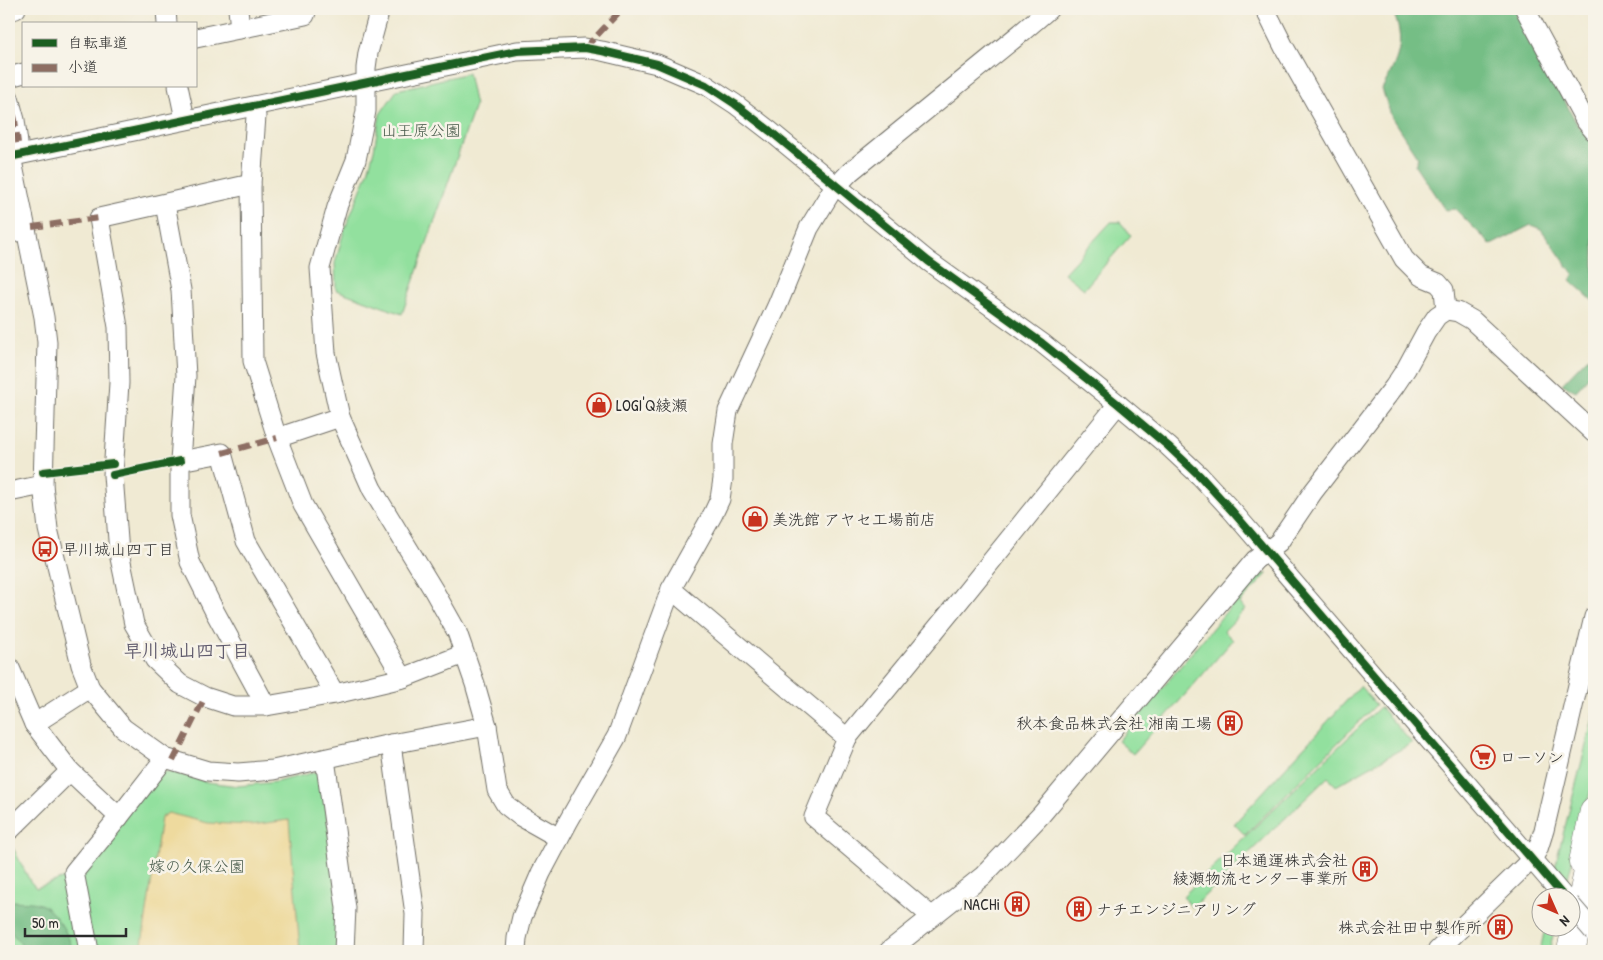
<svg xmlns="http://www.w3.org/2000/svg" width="1603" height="960" viewBox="0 0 1603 960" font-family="'Patrick Hand','Klee One',sans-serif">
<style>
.green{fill:#92e09e;stroke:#5e8664}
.forest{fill:#75be85;stroke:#507458}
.sand{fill:#eeda9e;stroke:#8c8264}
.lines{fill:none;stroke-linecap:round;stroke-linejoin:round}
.minor-casing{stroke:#706e66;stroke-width:21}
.highway-casing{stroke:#706e66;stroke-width:29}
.minor{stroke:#fff;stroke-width:19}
.highway{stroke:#fff;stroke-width:28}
.minor-bridge-casing{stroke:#706e66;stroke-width:21;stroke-linecap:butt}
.minor-bridge{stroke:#fff;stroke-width:19}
.quiet{stroke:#8d6e63;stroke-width:6;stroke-dasharray:12 6;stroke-linecap:butt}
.cycleway-casing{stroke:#f7f3e8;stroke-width:11}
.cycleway{stroke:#1b5e20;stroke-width:8}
.labels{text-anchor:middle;stroke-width:5;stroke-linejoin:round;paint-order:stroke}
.park-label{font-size:16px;fill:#455848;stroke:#f7f3e8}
.poi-label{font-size:16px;fill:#2b2b2b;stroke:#f7f3e8;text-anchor:start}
.neighbourhood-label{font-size:18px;font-weight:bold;fill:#615c6e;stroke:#f7f3e8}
</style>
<rect width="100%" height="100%" fill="#f7f3e8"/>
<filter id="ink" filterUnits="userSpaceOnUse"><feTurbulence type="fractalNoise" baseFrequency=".02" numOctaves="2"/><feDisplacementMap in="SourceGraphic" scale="10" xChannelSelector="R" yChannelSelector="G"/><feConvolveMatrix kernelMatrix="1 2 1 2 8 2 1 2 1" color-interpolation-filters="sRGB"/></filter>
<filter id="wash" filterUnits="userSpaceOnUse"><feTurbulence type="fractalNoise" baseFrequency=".0096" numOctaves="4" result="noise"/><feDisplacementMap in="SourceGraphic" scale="20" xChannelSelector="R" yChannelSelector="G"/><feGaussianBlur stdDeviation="1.12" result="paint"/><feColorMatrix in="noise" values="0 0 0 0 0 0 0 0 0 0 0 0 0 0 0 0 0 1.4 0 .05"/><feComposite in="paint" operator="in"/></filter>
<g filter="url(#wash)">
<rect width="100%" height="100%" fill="#f0ead3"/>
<g class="green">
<path d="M468,73L475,106L402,314L336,290L335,263L344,231L368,172L374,150L380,114L397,90Z"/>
<path d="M1111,222H1120L1131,235L1084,289L1064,273Z"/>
<path d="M1268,573L1240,603L1245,610L1224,631L1233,640L1133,754L1118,741L1255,577Z"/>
<path d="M1360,686L1376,705L1245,835L1234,824Z"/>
<path d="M1380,707L1412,743L1336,786L1328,777L1192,908L1183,896Z"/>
<path d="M1594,714V777L1563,897L1551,898L1556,862Z"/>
<path d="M163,772H172L207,782L238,786L276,782L316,772L322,775L340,919L339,951H9V840L30,881L36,888L67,877Z"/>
<path d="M1545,928H1555L1549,951H1540Z"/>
</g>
<g class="forest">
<path d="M1392,9H1516L1578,126L1594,141V302L1570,280L1574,275L1541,229L1531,225L1491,245L1455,209L1445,210L1415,165L1418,158L1392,118L1382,89C1398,59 1407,43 1392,9Z"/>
<path d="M1594,354V371L1576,391L1562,384L1586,359Z"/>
<path d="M13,901C22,902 32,901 40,904C54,909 71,937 72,951H25L24,948L9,929V903Z"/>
</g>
<path class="sand" d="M168,813L208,823L251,825L289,820L300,951H141L161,818Z"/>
</g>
<g filter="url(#ink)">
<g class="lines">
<g class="minor-casing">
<g id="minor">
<path d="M166,9L167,24"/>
<path d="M238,9L240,29"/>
<path d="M380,9L368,53L366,68V111L356,160L337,207L320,268L326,353L340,417L372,489L434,591L457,632L475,684L487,726L497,790L506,805L520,816L559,838"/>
<path d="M1265,9L1284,47L1404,259L1421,276L1438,283L1444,290L1446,310"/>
<path d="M1525,9L1585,120L1594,131"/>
<path d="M9,11L16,9"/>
<path d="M196,38L305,15L307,9"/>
<path d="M9,77L24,73"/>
<path d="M178,86L185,119"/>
<path d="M9,98L15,120L18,143"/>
<path d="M254,106L256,116L251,184L99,218L118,327L119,383L113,475L119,553L134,624L155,660L180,684L205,697L233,706H266L335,694L403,678"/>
<path d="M11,156L44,317L47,342L43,485L48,529L81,665L90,688L123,728L165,758L208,771L238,773L273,770L391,744L487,726"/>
<path d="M9,157L517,51L585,48L602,51L657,64L706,85L735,104L770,131L928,261L1042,343L1118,404L1168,446L1200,476L1233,512L1565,898"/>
<path d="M251,184L253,361L277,438"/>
<path d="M165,204L181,290L186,376L180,461V515L190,562L215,612L266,706"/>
<path d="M9,234L26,229"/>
<path d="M340,417L277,438L303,505L403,678L464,654"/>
<path d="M180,461L222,453L246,541L335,694"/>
<path d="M9,492L43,485"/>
<path d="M671,589L847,738"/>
<path d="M9,666L34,724"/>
<path d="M90,688L34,724L70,771L119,817"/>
<path d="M391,744L415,914L414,951"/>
<path d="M325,759L346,908L344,951"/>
<path d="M9,825L11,829L70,771"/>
<path d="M931,916L814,817L847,738L956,605L1118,404"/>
<path d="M89,951L74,872L119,817L165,758"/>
<path d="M516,951L517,938L522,917L541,873L568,822L617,736L671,589L713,514L720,499L723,479V444L728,411L777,306L809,228L831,192L850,172L1021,33L1049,9"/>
<path d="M889,951L983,876L1041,815L1255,560L1279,542L1313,492L1394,387L1406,369L1426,332L1437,316L1446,310L1458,312L1472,320L1594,433"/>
<path d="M1437,951L1532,859L1538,849L1544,830L1594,617"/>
</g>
</g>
<g class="highway-casing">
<g id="highway">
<path d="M1583,862L1594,811"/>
<path d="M1571,951L1594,844"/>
</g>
</g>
<use href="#minor" class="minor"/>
<use href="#highway" class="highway"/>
<g class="minor-bridge-casing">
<path id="minor-bridge" d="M1570,904L1594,932"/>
</g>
<use href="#minor-bridge" class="minor-bridge"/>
<g class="quiet">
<path d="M585,48L622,9"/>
<path d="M9,98L15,120L18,143"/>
<path d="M32,227L99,218"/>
<path d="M222,453L277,438"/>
<path d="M173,761L205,697"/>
</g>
<g class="cycleway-casing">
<g id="cycleway">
<path d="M9,157L517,51L585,48L602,51L657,64L706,85L735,104L770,131L928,261L1042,343L1118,404L1168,446L1200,476L1233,512L1565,898"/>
<path d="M43,472L113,464"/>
<path d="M113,475L180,461"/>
</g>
</g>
<use href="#cycleway" class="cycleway"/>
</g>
</g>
<defs>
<g id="shop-ring" transform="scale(1.25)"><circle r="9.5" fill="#f7f3e8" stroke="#c8321e" stroke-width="1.5"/><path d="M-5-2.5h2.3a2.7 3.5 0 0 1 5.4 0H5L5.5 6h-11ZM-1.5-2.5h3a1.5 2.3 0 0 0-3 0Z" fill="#c8321e"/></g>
<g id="bus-ring" transform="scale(1.25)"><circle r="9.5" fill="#f7f3e8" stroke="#c8321e" stroke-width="1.5"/><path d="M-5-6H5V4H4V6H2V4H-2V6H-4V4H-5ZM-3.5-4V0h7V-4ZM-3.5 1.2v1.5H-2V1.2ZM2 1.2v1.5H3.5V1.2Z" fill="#c8321e"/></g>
<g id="building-ring" transform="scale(1.25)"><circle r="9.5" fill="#f7f3e8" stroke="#c8321e" stroke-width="1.5"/><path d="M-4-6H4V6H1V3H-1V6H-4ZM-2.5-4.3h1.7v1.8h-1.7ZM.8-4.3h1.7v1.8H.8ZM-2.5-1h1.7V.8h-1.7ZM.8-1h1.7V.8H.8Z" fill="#c8321e"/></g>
<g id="supermarket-ring" transform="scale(1.25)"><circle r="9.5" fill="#f7f3e8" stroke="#c8321e" stroke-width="1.5"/><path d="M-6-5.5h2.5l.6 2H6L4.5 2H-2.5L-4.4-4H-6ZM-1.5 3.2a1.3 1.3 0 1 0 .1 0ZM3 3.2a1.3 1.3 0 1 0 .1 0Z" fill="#c8321e"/></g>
</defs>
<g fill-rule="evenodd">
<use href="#shop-ring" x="599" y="405"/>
<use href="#shop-ring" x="755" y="519"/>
<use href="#bus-ring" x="45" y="549"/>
<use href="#building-ring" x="1230" y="723"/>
<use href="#supermarket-ring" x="1483" y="757"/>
<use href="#building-ring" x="1365" y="869"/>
<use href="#building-ring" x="1017" y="904"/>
<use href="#building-ring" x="1079" y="909"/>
<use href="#building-ring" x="1500" y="927"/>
</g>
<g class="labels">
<g class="park-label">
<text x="421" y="136">山王原公園</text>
<text x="197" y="872">嫁の久保公園</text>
</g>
<g class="poi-label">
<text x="616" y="411">LOGI'Q綾瀬</text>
<text x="772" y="525">美洗館 アヤセ工場前店</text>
<text x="62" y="555">早川城山四丁目</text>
<text x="1212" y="729" text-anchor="end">秋本食品株式会社 湘南工場</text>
<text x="1500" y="763">ローソン</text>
<text x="1348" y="866" text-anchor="end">日本通運株式会社<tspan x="1348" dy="18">綾瀬物流センター事業所</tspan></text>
<text x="1000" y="910" text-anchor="end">NACHi</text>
<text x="1096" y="915">ナチエンジニアリング</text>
<text x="1482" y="933" text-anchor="end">株式会社田中製作所</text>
</g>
<g class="neighbourhood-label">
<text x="187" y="657">早川城山四丁目</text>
</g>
</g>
<rect width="1603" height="960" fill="none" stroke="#f7f3e8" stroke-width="30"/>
<rect x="22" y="22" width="175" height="65" fill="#f7f3e8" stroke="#a5a39c"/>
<rect x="32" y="39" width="25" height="8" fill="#1b5e20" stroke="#a5a39c"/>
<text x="68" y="48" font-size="15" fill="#2b2b2b">自転車道</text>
<rect x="32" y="64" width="25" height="8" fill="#8d6e63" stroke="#a5a39c"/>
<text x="68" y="72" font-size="15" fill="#2b2b2b">小道</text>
<g transform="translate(1556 912) rotate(135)"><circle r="24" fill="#f7f3e8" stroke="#a5a39c"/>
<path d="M0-4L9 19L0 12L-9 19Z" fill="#c8321e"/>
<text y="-8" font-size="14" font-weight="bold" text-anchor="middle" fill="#2b2b2b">N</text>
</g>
<path d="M25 928v8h101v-8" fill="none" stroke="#2b2b2b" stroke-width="2.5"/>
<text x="32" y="928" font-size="15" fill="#2b2b2b" stroke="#f7f3e8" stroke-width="4" paint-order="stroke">50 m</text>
</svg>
